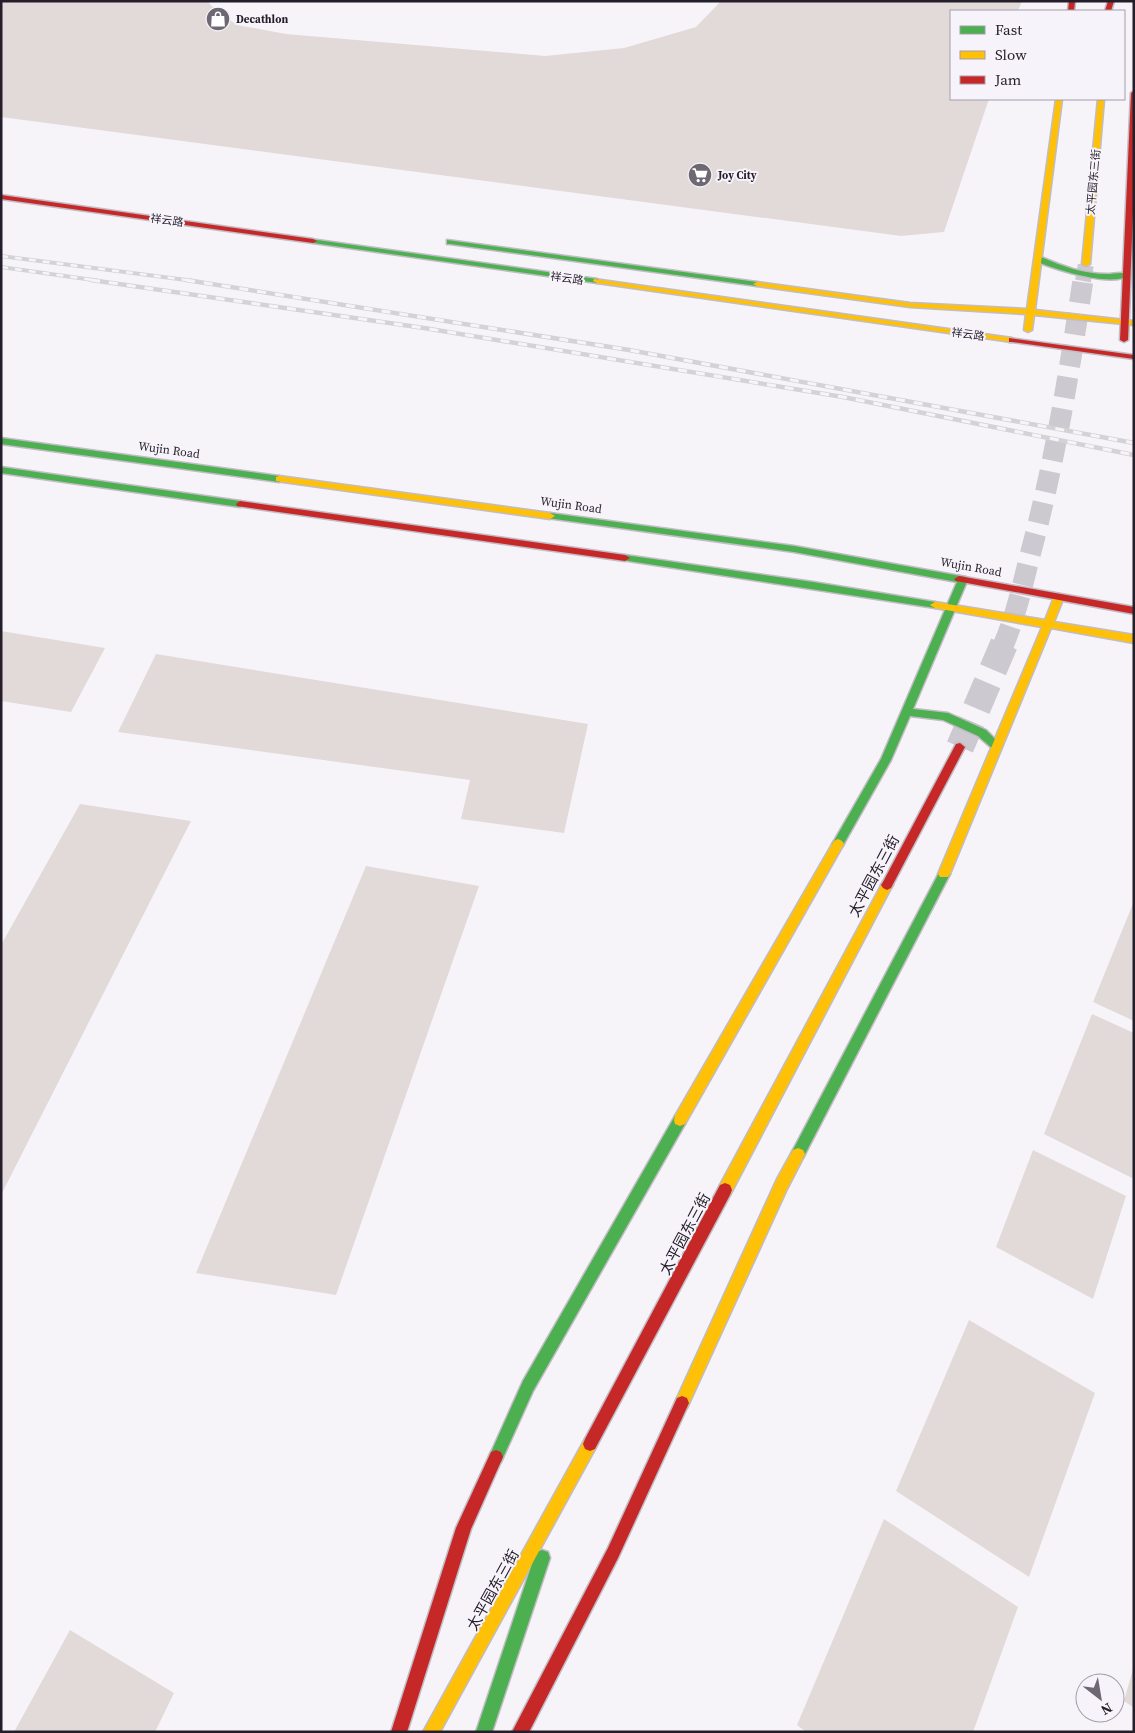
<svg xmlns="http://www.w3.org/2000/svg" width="1135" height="1733" viewBox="0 0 1135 1733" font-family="'Source Serif 4','Noto Sans SC',serif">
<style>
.building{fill:#e2dad9}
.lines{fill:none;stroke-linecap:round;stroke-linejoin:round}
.secondary-tunnel-far2{stroke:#cdc9d0;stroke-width:16;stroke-dasharray:16 8;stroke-linecap:butt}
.secondary-tunnel-far1{stroke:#cdc9d0;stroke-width:21;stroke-dasharray:21 11;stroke-linecap:butt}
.secondary-tunnel{stroke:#cdc9d0;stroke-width:28;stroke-dasharray:28 14;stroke-linecap:butt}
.fast-casing{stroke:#c1bcc5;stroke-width:3}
.slow-casing{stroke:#c1bcc5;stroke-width:3}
.jam-casing{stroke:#c1bcc5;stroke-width:3}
.fast{fill:#4caf50;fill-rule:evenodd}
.slow{fill:#ffc107;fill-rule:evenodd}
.jam{fill:#c62828;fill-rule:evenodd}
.rail-far1-casing{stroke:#d3d2d4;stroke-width:4}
.rail-casing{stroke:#d3d2d4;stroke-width:4.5}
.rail-far1{stroke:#f7f3fa;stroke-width:2.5;stroke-dasharray:7;stroke-linecap:butt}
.rail{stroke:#f7f3fa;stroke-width:3;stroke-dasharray:9;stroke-linecap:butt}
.labels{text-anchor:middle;stroke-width:4;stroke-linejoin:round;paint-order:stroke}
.far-poi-label{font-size:11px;font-weight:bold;fill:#241d2a;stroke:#f7f3fa;text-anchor:start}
.far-street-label{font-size:11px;fill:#241d2a;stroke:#f7f3fa}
.street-label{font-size:12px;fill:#241d2a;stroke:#f7f3fa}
.near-street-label{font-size:15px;fill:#241d2a;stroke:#f7f3fa}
</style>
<rect width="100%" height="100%" fill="#f7f4f9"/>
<g class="building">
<path d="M1,1H207L217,11L237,25L286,34L545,56L624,48L696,27L721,1H1022L1018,11H951V99H989L944,232L901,236L1,117Z"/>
<path d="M1,631L105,648L71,712L1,701Z"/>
<path d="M156,654L588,724L564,833L461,819L470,780L118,732Z"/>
<path d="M80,804L191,821L1,1195V945Z"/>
<path d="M366,866L479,886L336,1295L196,1273Z"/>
<path d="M1134,901V1021L1093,1002Z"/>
<path d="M1092,1014L1134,1033V1179L1044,1134Z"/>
<path d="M1033,1150L1126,1196L1093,1299L996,1247Z"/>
<path d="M969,1320L1095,1393L1029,1577L896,1491Z"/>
<path d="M884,1519L1018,1607L973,1732H806L797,1725Z"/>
<path d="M70,1630L174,1693L155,1732H14Z"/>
<path d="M1133,1669H1134V1708L1124,1701Z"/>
</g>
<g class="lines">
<path class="secondary-tunnel-far2" d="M1083,281L1086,264"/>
<path class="secondary-tunnel-far1" d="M1003,646C1015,618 1022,588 1029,559C1054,467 1069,374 1083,280"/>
<path class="secondary-tunnel" d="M960,747L1004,644"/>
<g class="fast-casing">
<g id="fast">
<path d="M310,239L597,279L601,281L597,283L313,243L309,241Z"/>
<path d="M447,240L757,282L761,284L757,286L450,244H447Z"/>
<path d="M1035,257H1041C1062,266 1083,274 1107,274C1114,274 1124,271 1130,275C1111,288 1055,269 1035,261Z"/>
<path d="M1,438L279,476L283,479L279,482L1,444Z"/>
<path d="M1,467L240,501L244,504L240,507L1,473Z"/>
<path d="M550,513L794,546L966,577L968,579L913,709L948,713L986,730L1002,746L1001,749H993L978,736L943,720L910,716L891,760L842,847H834L832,844L834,841L881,759L957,582L794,552L547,518L545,516Z"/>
<path d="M625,555L813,582L935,602L940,605L935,608L622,560L620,558Z"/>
<path d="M944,869L948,871L950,874L803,1158L798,1160L793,1158L791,1154L793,1150L940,871Z"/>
<path d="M680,1114L685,1116L686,1120L685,1124L533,1391L501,1462L496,1464L491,1462L489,1457L523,1381L675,1116Z"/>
<path d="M542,1550L548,1552L550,1558L492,1732H476L536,1552Z"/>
</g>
</g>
<g class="slow-casing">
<g id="slow">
<path d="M1056,99H1062L1035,310L1134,321V325L1034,315L1032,330L1028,332L1024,330L1026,314L910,307L757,286L753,284L757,282L910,303L1027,309Z"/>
<path d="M1098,99H1104L1090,264L1086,266L1082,264Z"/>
<path d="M594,279L1012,338L1016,340L1012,342L597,283L593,281Z"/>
<path d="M279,476L550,513L555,516L550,519L276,481V477Z"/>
<path d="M1059,594L1064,597L1054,622L1134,635V643L1051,628L950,874L948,877H940L938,874L1042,627L935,608L930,605L935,602L1045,620L1054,597Z"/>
<path d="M838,839L842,841L844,844L842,847L685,1124L680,1126L675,1124L674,1120L675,1116L834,841Z"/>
<path d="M887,880L891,882L893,885L891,888L730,1195L725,1197L720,1195L718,1190L720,1185L883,882Z"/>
<path d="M798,1148L803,1150L805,1154L787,1189L687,1408L682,1410L677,1408L675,1403L677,1398L777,1179L793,1150Z"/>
<path d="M590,1437L595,1439L597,1444L595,1449L440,1732H423L585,1439Z"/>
</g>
</g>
<g class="jam-casing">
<g id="jam">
<path d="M1069,1H1075L1074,11H1068Z"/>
<path d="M1108,1H1114L1111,11H1105Z"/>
<path d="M1134,91V186L1128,340L1124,342L1120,340L1131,93Z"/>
<path d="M1,195L313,239L317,241L313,243L1,199Z"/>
<path d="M1009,338L1134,355V359L1012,342H1009Z"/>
<path d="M240,501L625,555L630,558L625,561L237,506L236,504Z"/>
<path d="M959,576L1134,607V614L956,581L954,579Z"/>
<path d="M960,743L965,747L891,888L887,890L883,888L881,885L883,882L956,744Z"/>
<path d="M725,1183L730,1185L732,1190L730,1195L595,1449L590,1451L585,1449L583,1444L585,1439L720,1185Z"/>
<path d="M682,1396L687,1398L689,1403L618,1558L529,1732H512L608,1548L677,1398Z"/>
<path d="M496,1450L501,1452L503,1457L471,1529L407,1732H391L456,1528L491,1452Z"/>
</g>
</g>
<use href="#fast" class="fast"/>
<use href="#slow" class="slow"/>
<use href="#jam" class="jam"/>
<g class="rail-far1-casing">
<g id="rail-far1">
<path d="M1,256L194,281"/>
<path d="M1,267L100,281"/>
</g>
</g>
<g class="rail-casing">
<g id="rail">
<path d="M91,280L424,328L843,397L1134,455"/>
<path d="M186,280L629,350L1134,443"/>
</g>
</g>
<use href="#rail-far1" class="rail-far1"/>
<use href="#rail" class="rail"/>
</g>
<defs>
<g id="shop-disc" transform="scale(1.25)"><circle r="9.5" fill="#6e6872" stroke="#f7f3fa"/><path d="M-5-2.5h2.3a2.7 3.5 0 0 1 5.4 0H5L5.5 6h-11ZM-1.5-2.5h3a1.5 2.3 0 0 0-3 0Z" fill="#fff"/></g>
<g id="supermarket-disc" transform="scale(1.25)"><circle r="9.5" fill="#6e6872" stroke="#f7f3fa"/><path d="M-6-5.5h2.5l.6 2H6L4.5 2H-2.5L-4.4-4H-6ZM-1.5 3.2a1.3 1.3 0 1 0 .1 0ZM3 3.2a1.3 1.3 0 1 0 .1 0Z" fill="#fff"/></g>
</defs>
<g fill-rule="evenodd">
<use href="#shop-disc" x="218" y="19"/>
<use href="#supermarket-disc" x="700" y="175"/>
</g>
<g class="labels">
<g class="far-poi-label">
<text x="236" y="23">Decathlon</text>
<text x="718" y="179">Joy City</text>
</g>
<g class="far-street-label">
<text transform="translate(1093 182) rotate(-85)" y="4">太平园东三街</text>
<text transform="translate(167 220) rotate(8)" y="4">祥云路</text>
<text transform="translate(567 278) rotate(8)" y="4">祥云路</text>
<text transform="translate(968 334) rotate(8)" y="4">祥云路</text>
</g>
<g class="street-label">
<text transform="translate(169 450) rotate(8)" y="4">Wujin Road</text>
<text transform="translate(571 505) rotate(8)" y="4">Wujin Road</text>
<text transform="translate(971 567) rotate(10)" y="4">Wujin Road</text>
</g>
<g class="near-street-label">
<text transform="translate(874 876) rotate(-62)" y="5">太平园东三街</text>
<text transform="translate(685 1234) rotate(-62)" y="5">太平园东三街</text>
<text transform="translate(493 1590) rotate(-61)" y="5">太平园东三街</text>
</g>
</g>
<rect width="1135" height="1733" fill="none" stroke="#241d2a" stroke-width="5"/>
<rect x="950" y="10" width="175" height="90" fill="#f7f3fa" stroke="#a39da7"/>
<rect x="960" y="26" width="25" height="8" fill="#4caf50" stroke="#a39da7"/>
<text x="995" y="35" font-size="15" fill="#241d2a">Fast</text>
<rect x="960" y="51" width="25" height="8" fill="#ffc107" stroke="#a39da7"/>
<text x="995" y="60" font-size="15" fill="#241d2a">Slow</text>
<rect x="960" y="76" width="25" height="8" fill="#c62828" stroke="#a39da7"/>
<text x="995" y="85" font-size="15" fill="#241d2a">Jam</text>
<g transform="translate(1100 1698) rotate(149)"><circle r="24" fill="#f7f3fa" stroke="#a39da7"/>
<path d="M0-4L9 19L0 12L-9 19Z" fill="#6e6872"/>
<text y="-8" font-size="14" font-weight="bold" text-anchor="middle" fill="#241d2a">N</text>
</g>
</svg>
